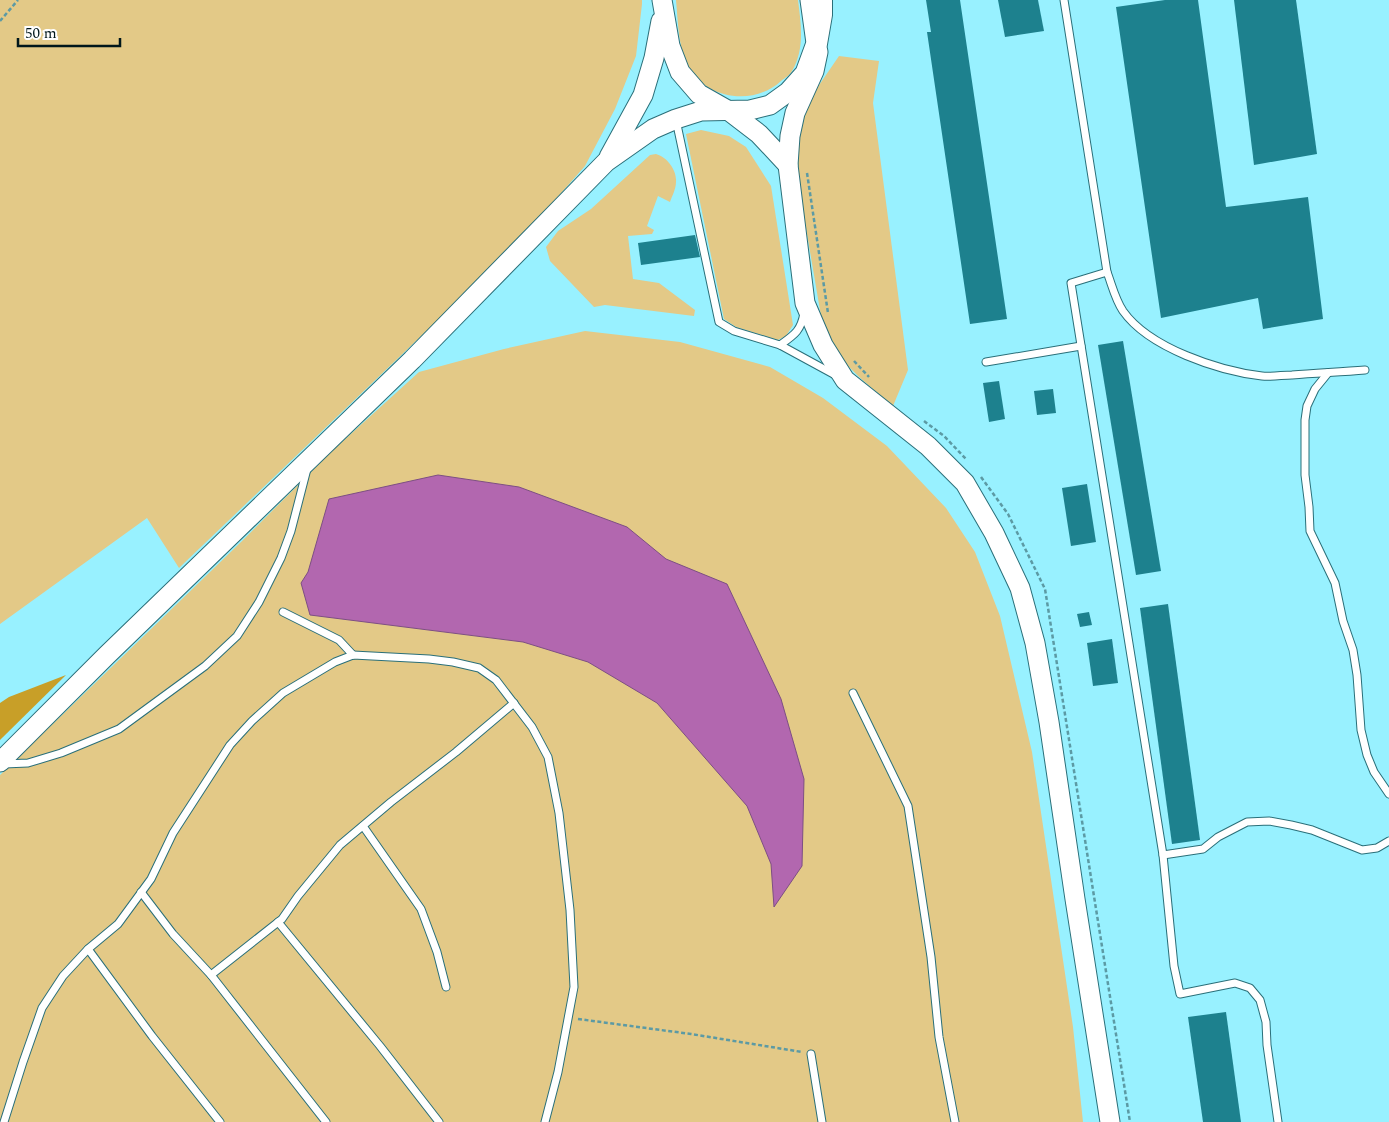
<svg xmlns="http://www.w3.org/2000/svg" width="1389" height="1122" viewBox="0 0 1389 1122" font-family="Spectral,serif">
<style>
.green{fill:#e3c987}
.forest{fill:#c89f28}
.water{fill:#b267af;stroke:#7d4f83}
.building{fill:#1d818e}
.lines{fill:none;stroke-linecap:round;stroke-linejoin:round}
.lane-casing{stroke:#2a6f79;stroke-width:9}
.street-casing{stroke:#2a6f79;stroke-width:16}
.secondary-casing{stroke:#2a6f79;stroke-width:21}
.path{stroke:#5c9aa4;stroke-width:2.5;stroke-dasharray:4 2.5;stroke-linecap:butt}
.lane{stroke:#fff;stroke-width:7}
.street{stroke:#fff;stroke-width:14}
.secondary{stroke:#fff;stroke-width:19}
</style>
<rect width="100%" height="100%" fill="#98f1ff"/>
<g class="green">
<path d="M0,0H642V4L636,56L615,109L585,166L511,250L179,568L147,518L0,624Z"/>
<path d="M676,0H798C801,24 805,49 792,71C790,75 785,78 781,81C753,107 704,99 687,64C678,45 678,21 676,0Z"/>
<path d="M839,56L879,61L873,103L908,370L893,406C874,389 847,370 835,348C829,338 825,327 821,316L801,199L795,135L815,91Z"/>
<path d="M701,130L729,136L746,147L771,186L793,325L786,336L778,340L736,327L724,319L686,134Z"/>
<path d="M656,154C667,157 677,170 676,182C676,189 672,196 670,202L658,196L647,226L654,230L652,234L628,236L633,279L659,283L695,310L694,316L605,305L594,307L550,261L546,247L558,231L591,209L650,155Z"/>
<path d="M585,331L680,342L770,367L823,398L887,446L946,508L975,552L1000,616L1032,752L1073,1027L1083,1122H0V775L241,542L332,451L419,372L504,349Z"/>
</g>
<path class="forest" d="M66,675L0,740V703L9,697Z"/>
<path class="water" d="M438,475L519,487L627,527L666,559L727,584L781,699L804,779L802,866L774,907L771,864L747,806L657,703L588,662L523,642L310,615L301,583L308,572L329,499Z"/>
<g class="building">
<path d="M926,0H960L1007,319L970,324L927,32H931Z"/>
<path d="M998,0H1038L1044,31L1005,37Z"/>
<path d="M1165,0H1198L1226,207L1308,197L1323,319L1263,329L1258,298L1161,318L1116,7Z"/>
<path d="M1234,0H1296L1317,154L1254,165Z"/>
<path d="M695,235L700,257L641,265L638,243Z"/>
<path d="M1123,341L1161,571L1136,575L1098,345Z"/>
<path d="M999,381L1005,419L989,422L983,383Z"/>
<path d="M1053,389L1056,413L1037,415L1034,391Z"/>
<path d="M1087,484L1096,542L1071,546L1062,488Z"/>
<path d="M1168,604L1200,840L1172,844L1140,608Z"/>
<path d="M1089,612L1092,625L1080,627L1077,614Z"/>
<path d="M1112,639L1118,683L1093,686L1087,643Z"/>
<path d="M1226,1012L1241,1122H1203L1188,1017Z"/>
</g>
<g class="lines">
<g class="lane-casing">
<g id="lane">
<path d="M1064,0L1107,272L1071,283L1163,855L1203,849L1218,837L1247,822L1269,821L1291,825L1312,830L1362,850L1377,848L1389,841"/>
<path d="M676,120L719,322L734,331L780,345L837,376"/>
<path d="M1107,272C1112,285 1115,299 1123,311C1149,348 1219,371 1262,376C1272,377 1283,375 1292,375C1316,373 1341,372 1365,370"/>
<path d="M780,345C794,335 801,331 804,313"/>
<path d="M986,362L1081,346"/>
<path d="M1328,373L1315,389L1307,406L1305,420V475L1309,507L1310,531L1335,583L1343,621L1353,650L1357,675L1361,730L1367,755L1374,772L1389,794"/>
<path d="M283,612L339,640L353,655"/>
<path d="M853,693L908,806L931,957L939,1037L955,1122"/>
<path d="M4,764L28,763L61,753L119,729L205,666L237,636L259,602L281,558L291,531L307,469"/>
<path d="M363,826L421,909L437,952L446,987"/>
<path d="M1163,855L1174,966L1180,994L1235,983L1250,988L1260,1000L1266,1022L1267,1045L1278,1122"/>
<path d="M141,892L173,934L211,975L326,1122"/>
<path d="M278,922L380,1046L439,1122"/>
<path d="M88,949L152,1036L220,1122"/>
<path d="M211,975L282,919L298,896L340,845L391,802L456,752L514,703"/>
<path d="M811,1054L822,1122"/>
<path d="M4,1122L23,1062L42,1008L63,976L88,949L118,924L151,879L173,833L230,745L252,721L283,693L335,662L353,655L429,659L453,662L479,668L496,680L532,727L548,757L559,813L570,910L574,987L558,1072L545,1122"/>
</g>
</g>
<g class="street-casing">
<path id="street" d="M820,44L825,15V0"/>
</g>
<g class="secondary-casing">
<g id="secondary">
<path d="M662,0L670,46L680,72L699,94L729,111L759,134L788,165"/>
<path d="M816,43L818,52L814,71L795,113L790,136L788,165L805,303L823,345L845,380L928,446L965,483L994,533L1020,588L1035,643L1049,722L1075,899L1110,1122"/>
<path d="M609,157L643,95L654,58L661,21"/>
<path d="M0,762L107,655L412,360L606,162L653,129L676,119L701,111L750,110L770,105L788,92L805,73L816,43L810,0"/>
</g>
</g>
<g class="path">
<path d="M0,21L18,0"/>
<path d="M807,173L828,313"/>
<path d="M854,361L869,377"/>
<path d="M924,421L944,436L966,459"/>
<path d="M981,477L1008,514L1045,589L1130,1122"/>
<path d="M578,1019L691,1034L802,1052"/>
</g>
<use href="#lane" class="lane"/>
<use href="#street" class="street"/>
<use href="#secondary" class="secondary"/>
</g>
<path d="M18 38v8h102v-8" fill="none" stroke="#00171b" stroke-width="2.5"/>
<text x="25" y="38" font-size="15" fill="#00171b" stroke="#ffffff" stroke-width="4" paint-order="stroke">50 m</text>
</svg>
